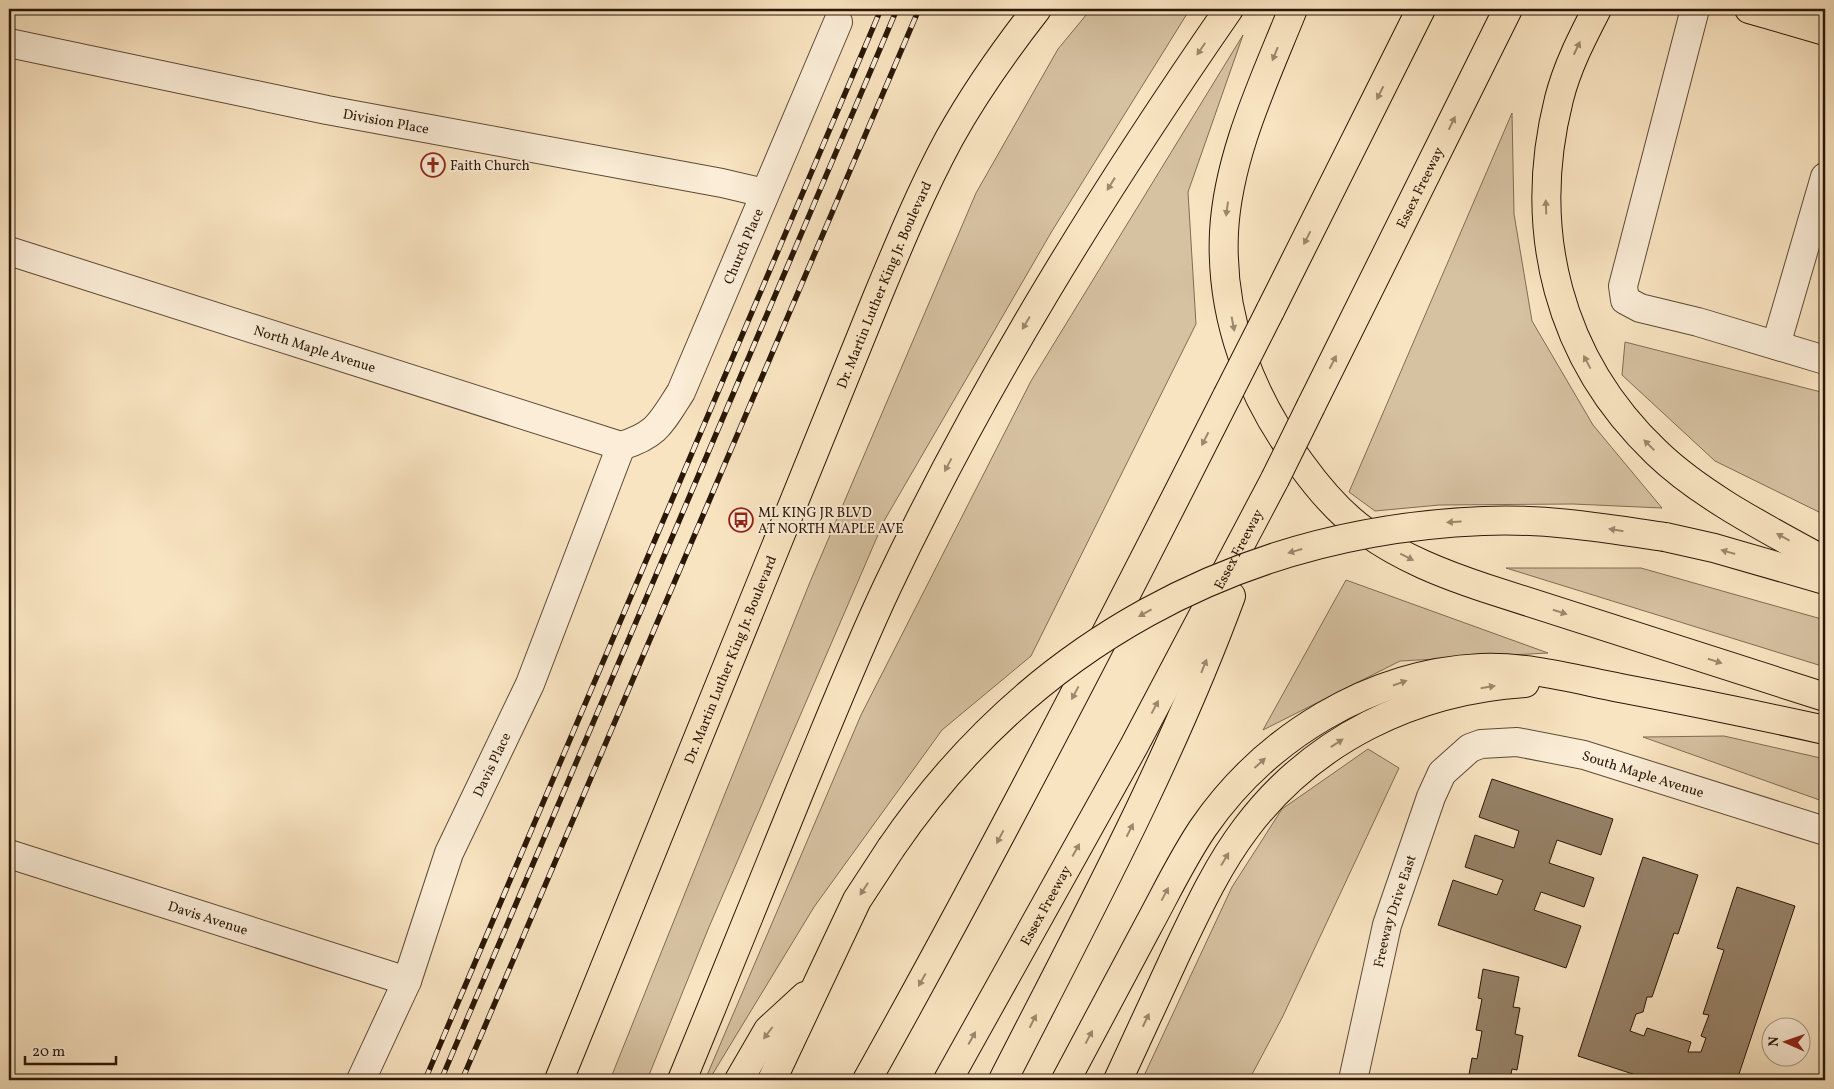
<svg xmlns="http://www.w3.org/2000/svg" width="1834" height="1089" viewBox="0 0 1834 1089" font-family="Vollkorn,serif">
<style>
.green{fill:#d6c1a1;stroke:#806c54}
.building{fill:#968268;stroke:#2a1707}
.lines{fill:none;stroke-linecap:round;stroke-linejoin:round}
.minor-casing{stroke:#5e4a36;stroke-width:30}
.major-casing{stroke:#2a1707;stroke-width:30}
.highway-casing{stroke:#2a1707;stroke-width:30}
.minor{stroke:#fbedd7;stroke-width:28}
.major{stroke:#f9e4c1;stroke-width:28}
.highway{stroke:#f9e4c1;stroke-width:28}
.rail-casing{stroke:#2a1707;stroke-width:5.5}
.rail{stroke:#fbedd7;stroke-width:4;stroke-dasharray:11;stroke-linecap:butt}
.highway-bridge-casing{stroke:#2a1707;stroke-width:30;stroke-linecap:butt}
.highway-bridge{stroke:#f9e4c1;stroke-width:28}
.oneway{fill:#9c886d}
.labels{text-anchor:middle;stroke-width:4;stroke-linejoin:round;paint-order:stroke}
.street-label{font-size:14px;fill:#2a1707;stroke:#fbedd7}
.poi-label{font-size:14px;fill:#2a1707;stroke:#fbedd7;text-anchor:start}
</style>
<rect width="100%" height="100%" fill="#f9e4c1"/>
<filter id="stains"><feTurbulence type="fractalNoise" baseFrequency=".004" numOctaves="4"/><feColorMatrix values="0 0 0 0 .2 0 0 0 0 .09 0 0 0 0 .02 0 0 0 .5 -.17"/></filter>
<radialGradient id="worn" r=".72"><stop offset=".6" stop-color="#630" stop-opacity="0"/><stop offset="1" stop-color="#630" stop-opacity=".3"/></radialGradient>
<g class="green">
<path d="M1091,9H1190L1052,231L884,521L709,927L647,1080H610L810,582L976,193L1058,49Z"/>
<path d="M1243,35L1188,192L1196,324L1031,656L942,730L814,907L709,1080H705L861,715L1031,381Z"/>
<path d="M1512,113L1514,214L1532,321L1593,425L1662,508L1573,504L1439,505L1375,511L1349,492Z"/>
<path d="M1625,342L1825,393V515L1715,461L1622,375Z"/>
<path d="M1506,568H1641L1825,620V667Z"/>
<path d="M1346,580L1548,653L1400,661L1263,730Z"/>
<path d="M1724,736L1825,759V802L1643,737Z"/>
<path d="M1368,749L1399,768L1282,1018L1249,1080H1142L1232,887L1282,809Z"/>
</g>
<g class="building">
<path d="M1492,779L1613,819L1601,855L1557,840L1549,863L1594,878L1584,907L1541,892L1534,910L1581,926L1566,968L1438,925L1453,880L1497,895L1503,880L1465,867L1475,835L1514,848L1519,831L1479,817Z"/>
<path d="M1643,857L1698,875L1678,934L1674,933L1652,997H1647L1643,1012L1636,1014L1630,1031L1644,1036L1647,1028L1691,1042L1688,1052H1701L1706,1038L1701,1036L1709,1015L1703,1014L1724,950L1717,948L1737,887L1795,906L1737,1080H1651L1578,1056Z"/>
<path d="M1483,969L1519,977L1513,1007L1520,1008L1515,1034L1523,1036L1517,1070L1512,1069L1510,1080H1468L1472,1058L1477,1059L1482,1031L1476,1030L1482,999L1478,998Z"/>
</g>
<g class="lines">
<g class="minor-casing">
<g id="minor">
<path d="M1695,9L1623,286L1625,300L1640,308L1698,322L1825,360"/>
<path id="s1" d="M9,43L327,110L722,183L764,193"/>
<path id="s2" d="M9,251L621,446"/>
<path d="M1776,345L1825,177"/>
<path id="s3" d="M621,446C657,435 661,423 681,392L838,22"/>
<path id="s4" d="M9,854L407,981"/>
<path id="s5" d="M361,1080L407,981L449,853L530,684L621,446"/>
<path id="s6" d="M1353,1080L1387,925L1431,797L1442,773L1470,748L1481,744L1517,742L1584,755L1825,831"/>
</g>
</g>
<g class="major-casing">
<g id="major">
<path d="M1749,9L1825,31"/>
<path id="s7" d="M559,1080L878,295C900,242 922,189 949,139C975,92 1005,50 1037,9"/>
</g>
</g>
<g class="highway-casing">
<g id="highway">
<path d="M1293,9C1265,79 1228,155 1224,232C1220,317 1250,396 1301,464C1319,489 1340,514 1366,532C1402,558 1443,574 1485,588L1825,697"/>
<path d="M1597,9C1582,38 1567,67 1559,99C1526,230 1558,359 1657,453C1703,497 1769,530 1825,561"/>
<path d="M1270,311L1421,9"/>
<path id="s8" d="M1311,406L1508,9"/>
<path d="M1665,537L1714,548L1825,580"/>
<path d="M682,1080C722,983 761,886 801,788C829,721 856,653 887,587C983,384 1101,194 1229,9"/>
<path d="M739,1080L768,1030L805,996"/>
<path d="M772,1080L857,900L891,848"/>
<path d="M867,1080C993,855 1111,626 1227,396"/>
<path id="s9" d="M948,1080L1134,746L1275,479"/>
<path d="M1003,1080C1084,921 1169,764 1231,596"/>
<path d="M1066,1080C1093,1029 1121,977 1148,926C1166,893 1182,859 1203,828C1265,738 1370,673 1481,668C1528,666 1574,679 1620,688C1689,701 1757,715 1825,730"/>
<path d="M1118,1080C1138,1037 1158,993 1178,950C1198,908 1218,865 1246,828C1313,739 1415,690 1525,683"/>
</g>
</g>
<use href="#minor" class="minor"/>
<use href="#major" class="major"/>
<use href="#highway" class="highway"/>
<g class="rail-casing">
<g id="rail">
<path d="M425,1080L881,9"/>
<path d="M441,1080L897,9"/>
<path d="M462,1080L919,9"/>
</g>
</g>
<use href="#rail" class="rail"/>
<g class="highway-bridge-casing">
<g id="highway-bridge">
<path d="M1227,396L1270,311"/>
<path d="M1275,479L1311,406"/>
<path d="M891,848C1029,646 1238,531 1483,521C1544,518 1604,528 1665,537"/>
</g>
</g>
<use href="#highway-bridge" class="highway-bridge"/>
</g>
<defs><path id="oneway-solid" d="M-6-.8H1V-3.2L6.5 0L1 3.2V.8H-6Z" transform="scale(1.25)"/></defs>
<g class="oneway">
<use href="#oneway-solid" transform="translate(1577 48) rotate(-65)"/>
<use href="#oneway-solid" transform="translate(1201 49) rotate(124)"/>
<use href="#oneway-solid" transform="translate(1275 54) rotate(112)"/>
<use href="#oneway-solid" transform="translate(1380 93) rotate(117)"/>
<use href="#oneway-solid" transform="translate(1452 123) rotate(-64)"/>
<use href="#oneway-solid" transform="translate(1111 184) rotate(122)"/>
<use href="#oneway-solid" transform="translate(1546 207) rotate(-92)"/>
<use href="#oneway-solid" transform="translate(1227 209) rotate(98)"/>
<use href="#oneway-solid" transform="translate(1307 238) rotate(117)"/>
<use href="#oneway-solid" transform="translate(1026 323) rotate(121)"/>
<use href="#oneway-solid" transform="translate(1233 324) rotate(79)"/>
<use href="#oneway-solid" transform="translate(1333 362) rotate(-63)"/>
<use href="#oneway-solid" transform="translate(1587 362) rotate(-118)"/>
<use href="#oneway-solid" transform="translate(1205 439) rotate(117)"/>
<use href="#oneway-solid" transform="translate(1649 445) rotate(-135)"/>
<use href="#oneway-solid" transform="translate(948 465) rotate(118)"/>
<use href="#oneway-solid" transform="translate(1454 522) rotate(177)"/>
<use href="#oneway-solid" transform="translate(1616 530) rotate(-171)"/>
<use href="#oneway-solid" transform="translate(1783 537) rotate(-151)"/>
<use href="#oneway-solid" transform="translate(1295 551) rotate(164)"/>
<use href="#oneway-solid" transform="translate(1728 552) rotate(-164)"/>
<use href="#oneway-solid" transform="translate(1407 557) rotate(27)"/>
<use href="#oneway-solid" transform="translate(1560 612) rotate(18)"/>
<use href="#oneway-solid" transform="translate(1145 613) rotate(151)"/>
<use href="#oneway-solid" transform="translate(1715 661) rotate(18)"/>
<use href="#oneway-solid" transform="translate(1204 666) rotate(-68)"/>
<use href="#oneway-solid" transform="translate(1400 683) rotate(-19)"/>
<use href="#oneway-solid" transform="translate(1488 687) rotate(-9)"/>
<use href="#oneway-solid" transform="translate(1075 693) rotate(118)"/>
<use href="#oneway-solid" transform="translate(1155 707) rotate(-62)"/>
<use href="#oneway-solid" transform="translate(1337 743) rotate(-33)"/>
<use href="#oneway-solid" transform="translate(1260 763) rotate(-42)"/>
<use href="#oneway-solid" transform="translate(1130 830) rotate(-63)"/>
<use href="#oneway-solid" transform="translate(1000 837) rotate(118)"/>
<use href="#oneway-solid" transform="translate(1076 850) rotate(-61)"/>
<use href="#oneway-solid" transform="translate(1225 859) rotate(-59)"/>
<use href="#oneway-solid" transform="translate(864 889) rotate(123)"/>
<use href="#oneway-solid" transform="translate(1165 894) rotate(-62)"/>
<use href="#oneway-solid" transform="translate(922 980) rotate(119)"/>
<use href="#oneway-solid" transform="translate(1146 1020) rotate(-65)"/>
<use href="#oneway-solid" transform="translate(1033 1021) rotate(-63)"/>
<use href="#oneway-solid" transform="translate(768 1033) rotate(127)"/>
<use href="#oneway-solid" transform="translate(1089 1037) rotate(-62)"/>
<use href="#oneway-solid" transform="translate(972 1038) rotate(-61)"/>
</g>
<defs>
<g id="church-ring" transform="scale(1.25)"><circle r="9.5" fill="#fbedd7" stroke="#8f2418" stroke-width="1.5"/><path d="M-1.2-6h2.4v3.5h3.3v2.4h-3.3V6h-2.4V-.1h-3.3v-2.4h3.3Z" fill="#8f2418"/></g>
<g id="bus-ring" transform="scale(1.25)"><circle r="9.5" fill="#fbedd7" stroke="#8f2418" stroke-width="1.5"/><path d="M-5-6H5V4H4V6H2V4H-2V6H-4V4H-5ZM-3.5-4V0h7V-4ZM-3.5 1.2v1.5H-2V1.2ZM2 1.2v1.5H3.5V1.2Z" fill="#8f2418"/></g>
</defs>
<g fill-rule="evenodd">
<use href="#church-ring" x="433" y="165"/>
<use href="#bus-ring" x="741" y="520"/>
</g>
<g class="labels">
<g class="street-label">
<text dy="5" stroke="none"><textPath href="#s1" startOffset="385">Division Place</textPath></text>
<text dy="5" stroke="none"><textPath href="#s8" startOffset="244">Essex Freeway</textPath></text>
<text dy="5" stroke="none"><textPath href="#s3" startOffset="242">Church Place</textPath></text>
<text dy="5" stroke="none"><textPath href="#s7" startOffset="859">Dr. Martin Luther King Jr. Boulevard</textPath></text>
<text dy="5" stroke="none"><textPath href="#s2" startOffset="321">North Maple Avenue</textPath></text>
<text dy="5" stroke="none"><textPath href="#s9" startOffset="605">Essex Freeway</textPath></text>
<text dy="5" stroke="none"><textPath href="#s7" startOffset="454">Dr. Martin Luther King Jr. Boulevard</textPath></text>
<text dy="5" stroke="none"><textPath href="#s5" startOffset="342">Davis Place</textPath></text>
<text dy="5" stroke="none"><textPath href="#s6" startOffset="536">South Maple Avenue</textPath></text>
<text dy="5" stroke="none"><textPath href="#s9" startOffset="200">Essex Freeway</textPath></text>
<text dy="5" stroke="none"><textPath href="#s6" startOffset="174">Freeway Drive East</textPath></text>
<text dy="5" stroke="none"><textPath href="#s4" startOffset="209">Davis Avenue</textPath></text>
</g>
<g class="poi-label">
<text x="450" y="170">Faith Church</text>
<text x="758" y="517">ML KING JR BLVD<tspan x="758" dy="16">AT NORTH MAPLE AVE</tspan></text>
</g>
</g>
<rect width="1834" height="1089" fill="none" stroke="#f9e4c1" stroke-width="30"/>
<rect x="10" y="10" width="1814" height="1069" fill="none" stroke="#2a1707" stroke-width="2.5"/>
<rect x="15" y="15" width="1804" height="1059" fill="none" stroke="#2a1707"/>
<g transform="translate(1786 1042) rotate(272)"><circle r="24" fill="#fbedd7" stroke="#a79784"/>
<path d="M0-4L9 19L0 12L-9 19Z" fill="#8f2418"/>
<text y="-8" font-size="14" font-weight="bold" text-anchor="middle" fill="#2a1707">N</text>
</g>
<path d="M25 1056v8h91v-8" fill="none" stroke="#2a1707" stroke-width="2.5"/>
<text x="32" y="1056" font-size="15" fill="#2a1707" stroke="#fbedd7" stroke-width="4" paint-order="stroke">20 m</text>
<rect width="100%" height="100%" filter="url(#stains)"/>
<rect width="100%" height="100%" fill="url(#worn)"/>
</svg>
